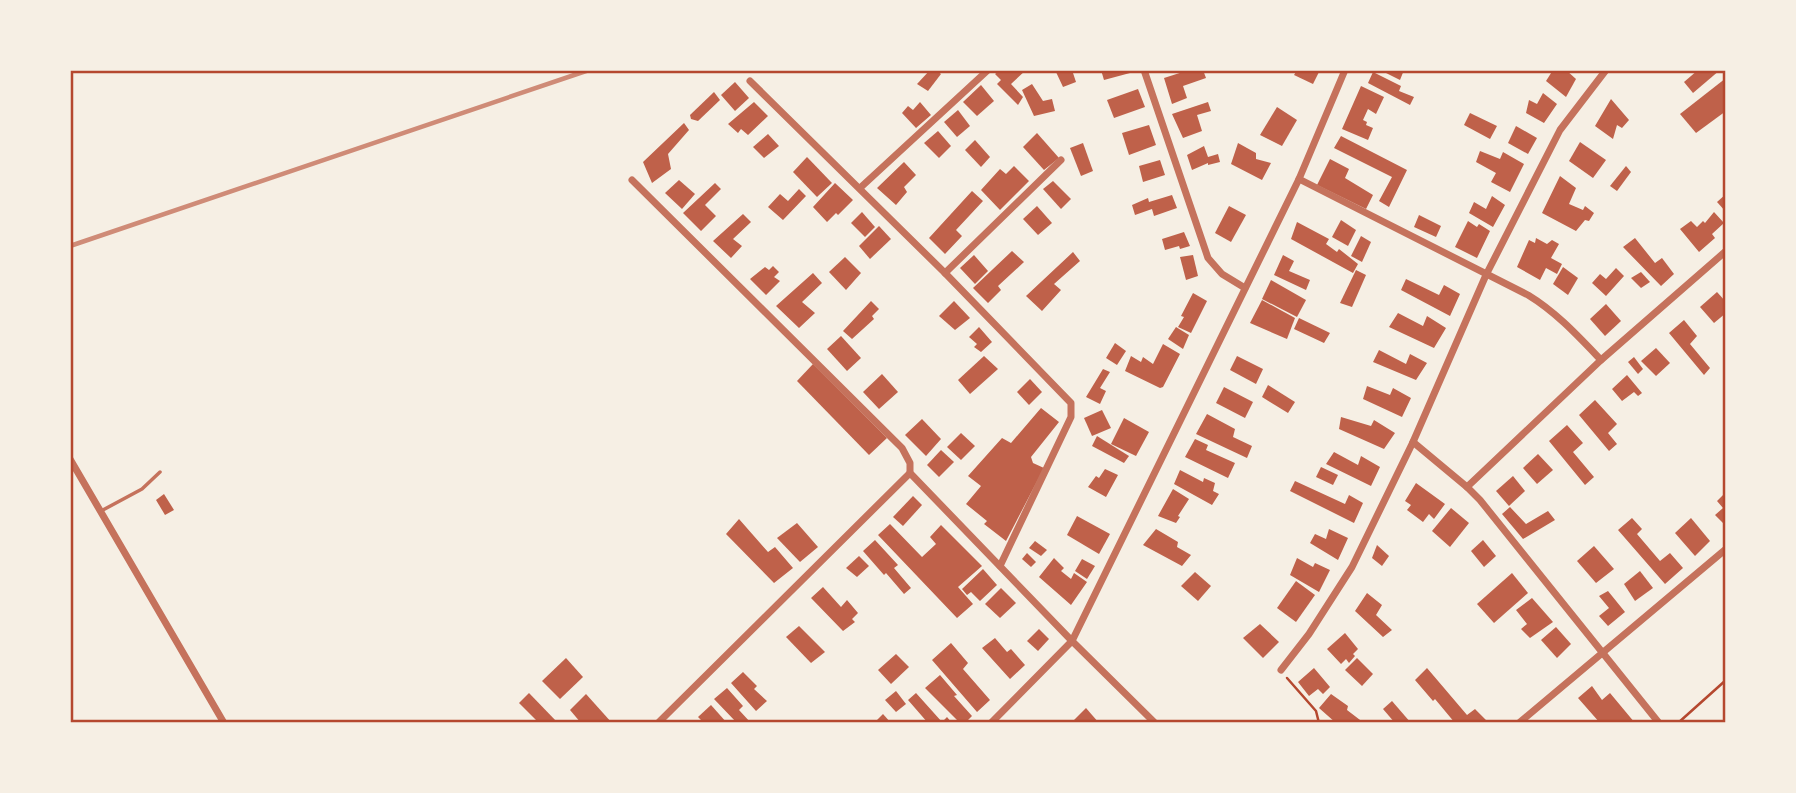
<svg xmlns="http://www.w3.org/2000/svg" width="1796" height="793" viewBox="0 0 1796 793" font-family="'IBM Plex Sans',sans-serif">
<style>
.building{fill:#bf614a}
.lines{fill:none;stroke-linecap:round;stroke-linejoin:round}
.path{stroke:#b5482f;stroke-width:2.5}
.service{stroke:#c5725c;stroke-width:3.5}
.minor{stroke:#c5725c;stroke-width:7}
.rail{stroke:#cf8b77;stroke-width:4.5}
.neatline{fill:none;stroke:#b5482f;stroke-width:2.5}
</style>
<rect width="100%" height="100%" fill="#f6efe4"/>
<g class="building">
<path d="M930,70H936L941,74L928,91L917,84Z"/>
<path d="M1000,70H1026L1011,84L1023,97L1018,105L997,84L1001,80L995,74Z"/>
<path d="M1063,70H1072L1076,82L1063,87L1056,72Z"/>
<path d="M1101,70H1129L1130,73L1104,80Z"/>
<path d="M1189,70H1203L1206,78L1183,86L1187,98L1172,104L1164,78Z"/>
<path d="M1297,70H1320L1313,84L1294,75Z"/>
<path d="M1380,70H1404L1400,80Z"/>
<path d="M1553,70H1566L1576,79L1566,97L1546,81Z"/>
<path d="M1698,70H1720L1693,93L1684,82Z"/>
<path d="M1373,72L1401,86L1399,91L1414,97L1410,105L1368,83Z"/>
<path d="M1726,78V111L1696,133L1680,114Z"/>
<path d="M735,82L749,98L735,111L721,95Z"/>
<path d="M1032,84L1043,101L1052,99L1055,111L1034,116L1022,90Z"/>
<path d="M981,85L994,101L977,116L963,102Z"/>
<path d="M1361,86L1384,97L1376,114L1368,109L1363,120L1367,122L1366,125L1373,128L1368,140L1342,129Z"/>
<path d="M1138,89L1145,107L1114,118L1107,100Z"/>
<path d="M714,92L720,100L698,121L691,119L690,115Z"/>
<path d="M1543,93L1557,104L1544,123L1526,113L1529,100L1537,104Z"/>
<path d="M1611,99L1629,120L1622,128L1617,125L1613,139L1595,126Z"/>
<path d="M754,102L768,116L748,135L741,129L738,133L728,124Z"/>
<path d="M920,102L931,115L916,128L902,113L908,106L913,110Z"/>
<path d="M1208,102L1211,111L1197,115L1202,131L1183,138L1172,114Z"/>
<path d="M1277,107L1297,120L1282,146L1260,135Z"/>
<path d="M958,110L970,126L957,137L944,122Z"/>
<path d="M1470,113L1497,126L1490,139L1464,125Z"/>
<path d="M684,123L689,130L668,154L671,169L652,183L643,162Z"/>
<path d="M1149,125L1156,145L1129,155L1122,133Z"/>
<path d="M1516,126L1537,138L1528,154L1508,143Z"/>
<path d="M938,131L951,146L939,158L924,143Z"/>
<path d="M1037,133L1059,158L1044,170L1023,147Z"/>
<path d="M768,134L779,146L764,158L753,147Z"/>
<path d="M1341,136L1407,170L1389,207L1379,201L1392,177L1334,148Z"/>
<path d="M975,140L990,157L981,167L965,150Z"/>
<path d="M1580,142L1606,160L1593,178L1569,161Z"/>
<path d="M1083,143L1093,171L1081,176L1070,148Z"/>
<path d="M1238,143L1256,153V159L1271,163L1262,180L1231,164Z"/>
<path d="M1204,146L1208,157L1218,154L1220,162L1208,165V163L1192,170L1187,155Z"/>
<path d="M1480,151L1500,159L1503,152L1524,164L1510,192L1491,182L1496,173L1476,162Z"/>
<path d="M807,157L832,183L817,197L793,172Z"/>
<path d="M1330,159L1349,169L1345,178L1373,195L1366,209L1317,185Z"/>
<path d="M1160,160L1165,175L1143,182L1139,166Z"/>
<path d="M904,162L916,175L904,187L907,192L896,205L877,188Z"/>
<path d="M1014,166L1029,181L1000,210L981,190L1000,169L1006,174Z"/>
<path d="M1626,166L1631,172L1617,191L1610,186Z"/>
<path d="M1560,176L1576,188L1569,204L1583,210L1585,206L1594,213L1589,221L1585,220L1576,231L1542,213Z"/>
<path d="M679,180L695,194L682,209L665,193Z"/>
<path d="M1053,181L1071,199L1061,209L1043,189Z"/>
<path d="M715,183L721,189L705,205L716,216L701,231L683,213Z"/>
<path d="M835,183L853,200L838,215L836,213L827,222L813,207Z"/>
<path d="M799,189L806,196L783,220L768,207L780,194L788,201Z"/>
<path d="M972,191L983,201L956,230L962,236L945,254L929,238Z"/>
<path d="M1726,194V212L1717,202Z"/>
<path d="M1172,195L1177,208L1154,216L1152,209L1135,215L1132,205L1148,198L1149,202Z"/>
<path d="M1492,196L1505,205L1493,227L1469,213L1474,202L1486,209Z"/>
<path d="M1037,206L1052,223L1038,235L1023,219Z"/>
<path d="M1229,206L1246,215L1231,242L1215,233Z"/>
<path d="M862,212L875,227L865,237L851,223Z"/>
<path d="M1714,212L1724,223L1712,234L1715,238L1699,252L1680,229L1691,221L1697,227L1703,221L1705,223Z"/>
<path d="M743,214L751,222L733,239L742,246L731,258L713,241Z"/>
<path d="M1419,215L1441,226L1436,237L1414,227Z"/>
<path d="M1341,220L1356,230L1348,246L1332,237Z"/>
<path d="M1468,221L1477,227L1479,224L1490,231L1477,258L1455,247Z"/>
<path d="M1297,222L1329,239L1326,244L1337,252L1339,249L1358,264L1353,273L1291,239Z"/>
<path d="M879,226L891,239L870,259L859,246Z"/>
<path d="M1184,232L1190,246L1180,249L1179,246L1165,250L1162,239Z"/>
<path d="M1361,236L1371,242L1362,262L1351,256Z"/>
<path d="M1536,238L1547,244L1552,240L1559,244L1551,258L1562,264L1557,274L1546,268L1540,280L1517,267L1529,240L1535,243Z"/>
<path d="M1635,238L1655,263L1662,258L1674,274L1661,286L1623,247Z"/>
<path d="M1012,251L1024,262L998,286L1001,290L988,303L973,288Z"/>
<path d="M1073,252L1080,261L1054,284L1061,290L1042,311L1026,296Z"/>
<path d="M974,255L988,271L975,284L960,268Z"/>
<path d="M1193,255L1198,276L1186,280L1180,257Z"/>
<path d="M1283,255L1294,261L1289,271L1310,280L1306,290L1274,275Z"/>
<path d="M845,257L861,273L846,290L829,272Z"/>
<path d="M773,266L779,272L774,277L780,281L766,295L750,279L765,267L769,270Z"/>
<path d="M1563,267L1578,278L1568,295L1553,284Z"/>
<path d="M1616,268L1624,276L1606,296L1592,283L1600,274L1606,279Z"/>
<path d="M1356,270L1366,275L1352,307L1340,303Z"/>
<path d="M1641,272L1650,282L1641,288L1631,278Z"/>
<path d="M813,273L822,283L802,302L815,313L799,328L776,306Z"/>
<path d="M1406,279L1439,295L1444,285L1460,294L1450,316L1401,290Z"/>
<path d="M1271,280L1306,300L1297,317L1262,299Z"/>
<path d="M1717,292L1726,302V313L1714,323L1700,307Z"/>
<path d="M1193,293L1207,301L1191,333L1178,327L1184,317L1181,316Z"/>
<path d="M1262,300L1295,318L1287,339L1250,323Z"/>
<path d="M871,301L879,309L872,316L874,319L852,339L843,331Z"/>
<path d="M954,301L970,318L955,330L939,316Z"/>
<path d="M1606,304L1621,321L1605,336L1590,319Z"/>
<path d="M1398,313L1423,326L1427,316L1446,328L1434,348L1389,327Z"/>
<path d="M1299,318L1330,333L1324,343L1294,329Z"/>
<path d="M1684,320L1697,336L1690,344L1710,368L1704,375L1669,333Z"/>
<path d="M979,327L992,342L981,352L974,347L977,344L969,337Z"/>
<path d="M1176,327L1189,335L1183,349L1168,339Z"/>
<path d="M841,336L861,358L847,371L827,349Z"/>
<path d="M1115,343L1126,351L1117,365L1106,358Z"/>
<path d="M1163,344L1180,354L1163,387L1160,388L1125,371L1131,356L1141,362L1143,357L1153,364Z"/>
<path d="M1656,348L1670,363L1656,376L1641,361Z"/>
<path d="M1379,350L1406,364L1410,354L1427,363L1416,380L1373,362Z"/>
<path d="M984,356L998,369L970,394L958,380Z"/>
<path d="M1237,356L1263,369L1256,384L1230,370Z"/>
<path d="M1634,357L1643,369L1638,374L1628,362Z"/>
<path d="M813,364L887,438L869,455L797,381Z"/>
<path d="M1103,369L1110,372L1100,388L1106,391L1100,404L1086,397Z"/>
<path d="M882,374L898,392L879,409L863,392Z"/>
<path d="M1627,375L1642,393L1638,396L1634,392L1622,401L1612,389Z"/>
<path d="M1030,379L1042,392L1029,405L1017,392Z"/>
<path d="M1268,385L1295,402L1288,413L1262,397Z"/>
<path d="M1367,386L1390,395L1393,388L1411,398L1402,417L1363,399Z"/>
<path d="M1224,387L1253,402L1245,418L1216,403Z"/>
<path d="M1595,400L1617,424L1608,433L1617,444L1609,451L1579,415Z"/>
<path d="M1041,408L1059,422L1031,457L1033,463L1044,468L1006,541L984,524L987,521L966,504L981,486L968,476L1002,438L1011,443Z"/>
<path d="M1102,410L1111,428L1092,436L1084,418Z"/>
<path d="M1207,414L1235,429L1233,437L1252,446L1247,458L1196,434Z"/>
<path d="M1341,417L1371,426L1374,420L1395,433L1384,449L1339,429Z"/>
<path d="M1124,418L1149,432L1136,456L1111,444Z"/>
<path d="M922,419L941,439L926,456L905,435Z"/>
<path d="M1567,425L1583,443L1573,452L1594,477L1585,485L1549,441Z"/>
<path d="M961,433L975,446L961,460L947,447Z"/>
<path d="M1097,436L1129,456L1124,463L1092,446Z"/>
<path d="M1195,439L1208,445L1206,450L1235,463L1228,478L1185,457Z"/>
<path d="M941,450L954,462L939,477L927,465Z"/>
<path d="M1334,452L1358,465L1361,456L1380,467L1371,486L1326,464Z"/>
<path d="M1538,454L1553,470L1537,484L1523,468Z"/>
<path d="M1321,467L1338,475L1333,485L1316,477Z"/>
<path d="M1105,469L1118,475L1106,497L1088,487L1096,476L1099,478Z"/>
<path d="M1180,470L1203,482L1204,478L1215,483L1213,491L1219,494L1212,505L1174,484Z"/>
<path d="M1513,476L1525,491L1509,506L1496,491Z"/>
<path d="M1295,481L1345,504L1349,495L1363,503L1354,523L1290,491Z"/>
<path d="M1416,483L1445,504L1434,519L1429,514L1423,522L1407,510L1411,505L1405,501Z"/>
<path d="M1173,489L1189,499L1178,516L1180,517L1176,523L1158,516Z"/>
<path d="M164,494L174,510L165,515L156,500Z"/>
<path d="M1724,494L1726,496V526L1715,515L1723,508L1717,501Z"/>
<path d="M913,496L922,505L903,526L893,517Z"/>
<path d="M1510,507L1526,524L1548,511L1555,520L1523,539L1502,514Z"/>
<path d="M1451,508L1469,523L1450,547L1432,531Z"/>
<path d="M1077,516L1110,534L1099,554L1067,535Z"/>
<path d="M1632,518L1642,529L1637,534L1660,561L1670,553L1683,568L1665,584L1618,530Z"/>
<path d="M1691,518L1710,541L1695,556L1675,533Z"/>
<path d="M739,519L768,552L775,547L793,568L774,583L726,534Z"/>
<path d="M797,523L818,547L800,562L777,538Z"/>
<path d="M890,524L922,557L936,544L930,537L941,525L982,566L958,587L973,604L957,618L878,535Z"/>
<path d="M1156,529L1178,542L1177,547L1191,555L1182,566L1143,545Z"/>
<path d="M1329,529L1348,538L1338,560L1310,543L1315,534L1326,539Z"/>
<path d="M875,540L898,565L894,568L911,588L904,594L886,573L884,575L863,551Z"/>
<path d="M1483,540L1496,556L1484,567L1471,551Z"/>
<path d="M1035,541L1047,550L1041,556L1029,548Z"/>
<path d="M1377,545L1389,556L1382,566L1372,558Z"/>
<path d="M1594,546L1614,569L1596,583L1577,561Z"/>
<path d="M1027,553L1036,562L1031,567L1022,559Z"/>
<path d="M859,556L869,566L857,577L846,568Z"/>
<path d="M1054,558L1064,568L1061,571L1071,579L1074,573L1087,582L1071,605L1039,577Z"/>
<path d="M1297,558L1313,567L1315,563L1330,570L1319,592L1290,575Z"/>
<path d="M1082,559L1095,566L1087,579L1075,571Z"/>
<path d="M983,569L997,585L980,601L971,592L967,595L962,589Z"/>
<path d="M1640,571L1653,588L1635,601L1624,584Z"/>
<path d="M1195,572L1211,586L1198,601L1181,586Z"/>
<path d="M1512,573L1528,593L1494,623L1477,604Z"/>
<path d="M1296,581L1315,595L1296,622L1277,608Z"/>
<path d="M823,587L841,607L847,600L858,613L852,619L855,622L843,631L811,598Z"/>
<path d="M1001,588L1016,603L1000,618L985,604Z"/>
<path d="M1608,591L1625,612L1608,626L1599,616L1609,608L1599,596Z"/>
<path d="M1367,593L1382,605L1376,615L1392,630L1383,637L1355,611Z"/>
<path d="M1532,598L1553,622L1530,638L1521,629L1527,624L1516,610Z"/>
<path d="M1260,624L1279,642L1263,658L1243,638Z"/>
<path d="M799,626L825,652L811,663L786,637Z"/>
<path d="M1556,627L1571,644L1557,658L1541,640Z"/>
<path d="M1039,629L1049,639L1038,651L1027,641Z"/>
<path d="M1345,633L1358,649L1353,654L1355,656L1349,663L1346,659L1341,664L1327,649Z"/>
<path d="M995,638L1007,652L1011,649L1025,665L1010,679L982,648Z"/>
<path d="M951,643L968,663L963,669L990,700L977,712L932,660Z"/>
<path d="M896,654L909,667L891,684L878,670Z"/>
<path d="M566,658L583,677L560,699L542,681Z"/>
<path d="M1357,658L1373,674L1362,686L1345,670Z"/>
<path d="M1314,668L1330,687L1323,694L1318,689L1309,696L1298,682Z"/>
<path d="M1427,668L1467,715L1475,709L1489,723H1455L1435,699L1433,701L1415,680Z"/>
<path d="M743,672L757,686L754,689L767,701L756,711L731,683Z"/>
<path d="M940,675L957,695L954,696L972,716L965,723H960L925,688Z"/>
<path d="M1592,686L1602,700L1610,693L1635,723H1600L1578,698Z"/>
<path d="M727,688L743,706L739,710L751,723H737L714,699Z"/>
<path d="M896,691L906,704L896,712L885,700Z"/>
<path d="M529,693L558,723H539L519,703Z"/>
<path d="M916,693L942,722L947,717L952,723H928L908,700Z"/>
<path d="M586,694L612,723H581L570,710Z"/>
<path d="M1331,694L1348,706L1347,710L1364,723H1336L1319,708Z"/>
<path d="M1392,701L1411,723H1395L1383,709Z"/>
<path d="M711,705L727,723H704L698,717Z"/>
<path d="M1086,708L1099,723H1071Z"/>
<path d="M883,714L891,723H874Z"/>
</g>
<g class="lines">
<g class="path">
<path d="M1287,678L1316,711L1319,723"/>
<path d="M1678,723L1726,680"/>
</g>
<path class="service" d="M101,511L142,489L160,472"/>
<g class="minor">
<path d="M1144,70L1208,258L1222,274L1245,288"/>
<path d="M750,81L945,273L1071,403V417L1000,566"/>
<path d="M1299,179L1528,295C1556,312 1578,336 1601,360"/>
<path d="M632,180L902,448L910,463V473L1072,641L1155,723"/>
<path d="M860,188L988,70"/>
<path d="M945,273L1061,160"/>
<path d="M1413,442L1467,487L1480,500L1659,723"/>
<path d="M70,459L224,723"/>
<path d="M1467,487L1601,360L1726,251"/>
<path d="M1281,670L1309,634L1352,567L1413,442L1486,275L1560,130L1606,70"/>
<path d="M658,723L910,473"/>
<path d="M991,723L1072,641L1299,179L1345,70"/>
<path d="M1519,723L1726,549"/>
</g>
<path class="rail" d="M70,246L589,70"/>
</g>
<rect width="1796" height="793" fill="none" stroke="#f6efe4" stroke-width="144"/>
<rect x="72" y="72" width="1652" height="649" class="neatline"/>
</svg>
